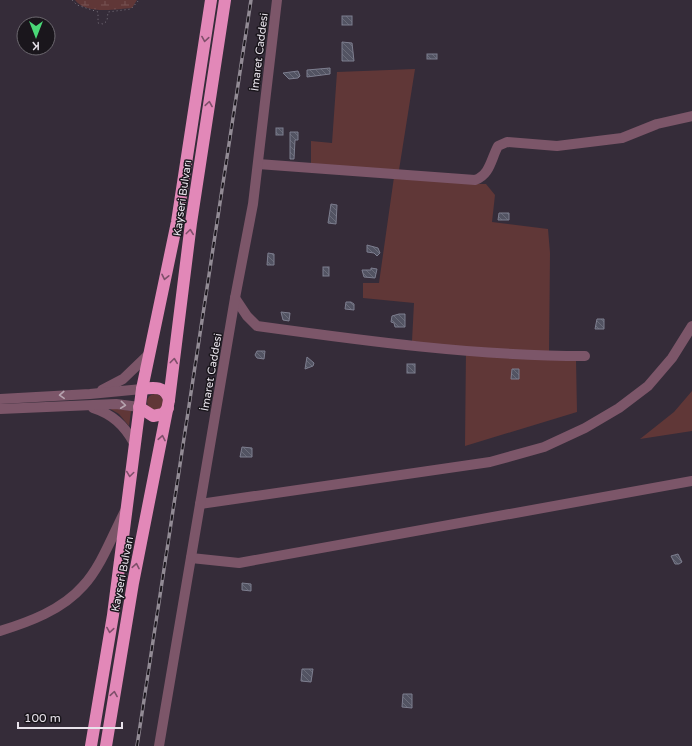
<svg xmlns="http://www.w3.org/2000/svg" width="692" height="746" viewBox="0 0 692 746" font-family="'Varela Round',sans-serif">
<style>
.green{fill:#603737}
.wetland{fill:url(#wetland-marsh)}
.building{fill:url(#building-back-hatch);stroke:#7d7e8f}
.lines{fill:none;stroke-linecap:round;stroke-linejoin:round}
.path{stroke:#7c7580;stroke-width:1;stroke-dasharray:1 3;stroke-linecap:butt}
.minor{stroke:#7c5669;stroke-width:10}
.highway{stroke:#e288b8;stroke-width:12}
.rail-casing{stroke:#928b95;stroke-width:3.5}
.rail{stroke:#1a161c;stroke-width:2;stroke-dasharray:6;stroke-linecap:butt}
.oneway{stroke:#7e4f6a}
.oneway2{stroke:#b7a4b0}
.labels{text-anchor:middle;stroke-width:3;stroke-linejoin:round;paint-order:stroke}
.street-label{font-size:11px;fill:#e8e3eb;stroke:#1a161c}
</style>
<defs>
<pattern id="wetland-marsh" width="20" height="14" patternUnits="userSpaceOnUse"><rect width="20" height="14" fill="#603737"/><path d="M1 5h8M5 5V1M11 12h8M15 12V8" fill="none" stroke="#775454"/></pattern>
<pattern id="building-back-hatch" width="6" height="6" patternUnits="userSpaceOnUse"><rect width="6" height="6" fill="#525362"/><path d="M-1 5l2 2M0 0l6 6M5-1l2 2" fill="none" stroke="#6b6c79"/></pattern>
</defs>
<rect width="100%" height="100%" fill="#352c39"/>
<g class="green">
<path d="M415,69L399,170L472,184H486L495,195L492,222L548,229L550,253L549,354L576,359L577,412L465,446L466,349L412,341L414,303L363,298V283H379L394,177L311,166V141L332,143L337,72Z"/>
<path d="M692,391V431L640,439L674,412Z"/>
<circle cx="155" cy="402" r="8"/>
<path d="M107,407L131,411L129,426L119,414Z"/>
</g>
<path class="wetland" d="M75,0H137L132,8C117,9 86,15 75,0Z"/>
<g class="building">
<rect x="342" y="16" width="10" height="9"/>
<path d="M342,42L352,43L354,61H342Z"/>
<rect x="427" y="54" width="10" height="5"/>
<path d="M330,68V74L307,77V70Z"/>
<path d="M298,71L300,76L298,78L289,79L283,73Z"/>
<rect x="276" y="128" width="7" height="7"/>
<path d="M290,132H298V140H295L294,159H290Z"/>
<path d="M331,204L337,205L336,224L328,223Z"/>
<path d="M499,213H509V220H498Z"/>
<path d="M367,245L378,248L380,253L377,256L374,253L367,252Z"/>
<path d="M268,253L274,254V265H267Z"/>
<rect x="323" y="267" width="6" height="9"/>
<path d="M371,268L377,269L375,278L364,277L362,270H371Z"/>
<path d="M346,302H351L354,304V310L345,309Z"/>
<path d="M281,312L290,313L289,321L283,320Z"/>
<path d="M399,314H405V327H395L394,323L391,322L392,316Z"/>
<path d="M597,319H604V329H595Z"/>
<path d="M257,351H265L264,359L257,358L255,355Z"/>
<path d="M307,357L314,363L313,366L305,369Z"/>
<rect x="407" y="364" width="8" height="9"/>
<path d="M512,369H519V379H511Z"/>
<path d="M242,447L252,448V457H240Z"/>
<path d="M678,554L682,562L679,564H675L671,556Z"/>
<path d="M242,583L251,584V591L242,590Z"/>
<path d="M302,669H313L311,682L301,681Z"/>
<path d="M403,694H412V708L402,707Z"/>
</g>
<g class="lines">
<path class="path" d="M72,0L77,5L98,12V23L103,24L107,21L108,12L131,9L139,0"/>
<g class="minor">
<path d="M258,164L475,180C490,175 491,159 498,146L507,142L557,146L622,138L657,124L692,116"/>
<path d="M235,298L247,316L257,326C366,341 475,356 585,356"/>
<path d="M102,390L123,379L149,354"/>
<path d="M0,399L90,394L142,389"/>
<path d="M93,408C112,414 124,425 134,443"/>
<path d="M0,409L116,404L139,407"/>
<path d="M200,504L490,462L544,447L585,428L619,408L648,386L672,358L692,326"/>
<path d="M191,558L239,563L692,481"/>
<path d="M0,631C29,622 62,610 83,586C101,567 113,534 125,511"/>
<path d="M159,746L235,298L253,204L277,0"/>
</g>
<g class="highway">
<path d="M142,389C154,387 166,386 169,400"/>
<path d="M139,407L153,416L163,414L168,408"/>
<path d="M91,746L113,615L142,389L177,222L211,0"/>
<path d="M106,746L133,583L169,400L191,223L225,0"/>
</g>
<g class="rail-casing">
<path id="rail" d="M137,746L251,0"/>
</g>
<use href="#rail" class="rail"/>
</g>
<defs><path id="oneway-chevron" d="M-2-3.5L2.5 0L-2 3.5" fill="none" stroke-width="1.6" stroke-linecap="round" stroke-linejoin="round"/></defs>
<g class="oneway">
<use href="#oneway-chevron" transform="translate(205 39) rotate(99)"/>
<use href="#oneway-chevron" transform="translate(209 104) rotate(-81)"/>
<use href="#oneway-chevron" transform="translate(190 232) rotate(-83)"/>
<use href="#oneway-chevron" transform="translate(165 277) rotate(102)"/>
<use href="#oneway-chevron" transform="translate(174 361) rotate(-83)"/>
<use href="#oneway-chevron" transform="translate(162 438) rotate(-79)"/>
<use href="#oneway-chevron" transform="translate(130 474) rotate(98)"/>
<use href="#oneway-chevron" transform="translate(136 566) rotate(-79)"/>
<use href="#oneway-chevron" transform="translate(110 630) rotate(99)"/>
<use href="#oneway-chevron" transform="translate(114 694) rotate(-81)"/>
</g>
<g class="oneway2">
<use href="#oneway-chevron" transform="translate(62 395) rotate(177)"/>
<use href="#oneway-chevron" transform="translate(123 405) rotate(6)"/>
</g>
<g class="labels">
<g class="street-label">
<text transform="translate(259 52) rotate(-83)" y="4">İmaret Caddesi</text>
<text transform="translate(182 198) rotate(-82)" y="4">Kayseri Bulvarı</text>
<text transform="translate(211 372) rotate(-80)" y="4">İmaret Caddesi</text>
<text transform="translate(122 574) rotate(-79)" y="4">Kayseri Bulvarı</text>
</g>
</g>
<g transform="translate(36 36) rotate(180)"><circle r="19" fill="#1a161c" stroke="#6c686f"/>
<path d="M0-3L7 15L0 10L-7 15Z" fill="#4ad777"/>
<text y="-6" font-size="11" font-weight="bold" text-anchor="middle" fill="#e8e3eb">K</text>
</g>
<path d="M18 722v6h104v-6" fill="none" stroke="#e8e3eb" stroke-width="2"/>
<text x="24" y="722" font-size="12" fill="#e8e3eb" stroke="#1a161c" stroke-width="3" paint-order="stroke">100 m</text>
</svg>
